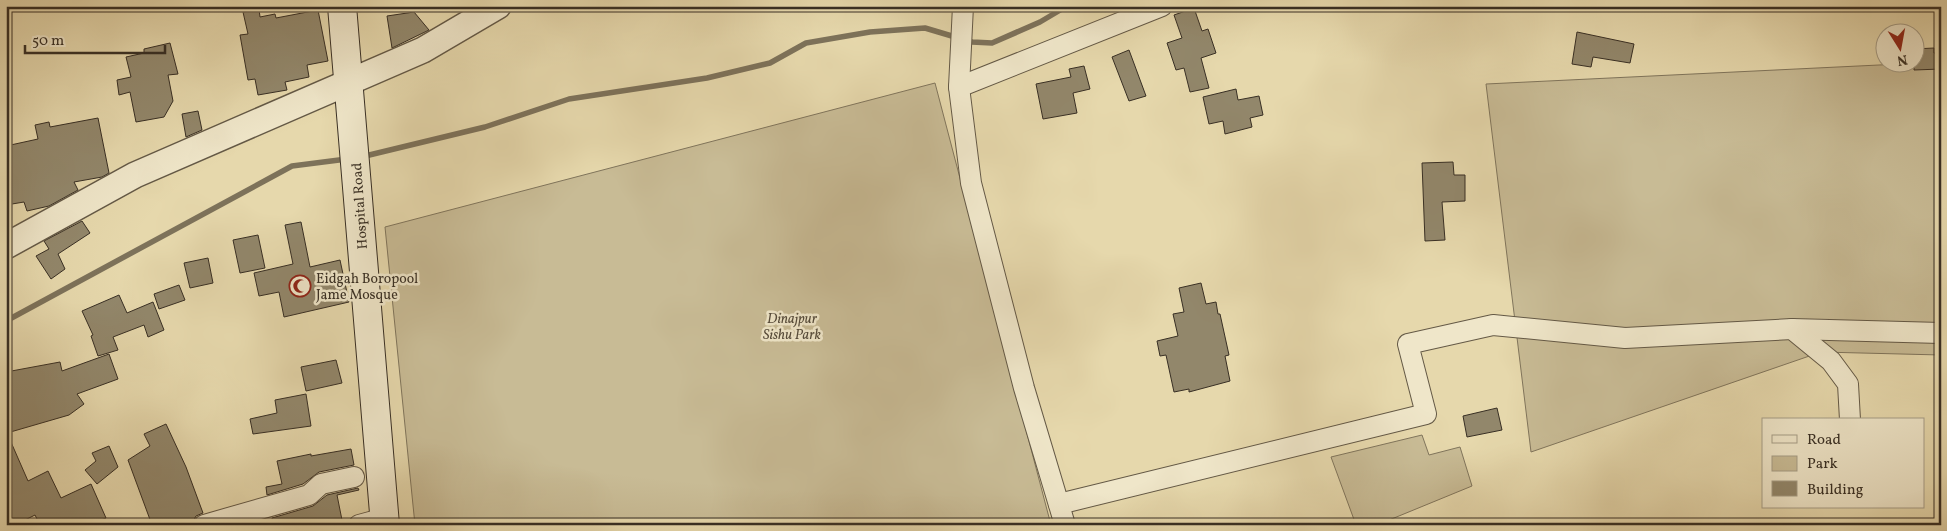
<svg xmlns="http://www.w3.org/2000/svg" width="1947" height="531" viewBox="0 0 1947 531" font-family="Vollkorn,serif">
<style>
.green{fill:#c8bb95;stroke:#80755c}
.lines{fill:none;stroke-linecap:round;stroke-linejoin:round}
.stream{stroke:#7d725a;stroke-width:5.5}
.building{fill:#92876b;stroke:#382f24}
.minor-casing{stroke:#645946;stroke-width:22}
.tertiary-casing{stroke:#645946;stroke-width:28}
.secondary-casing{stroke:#382f24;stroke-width:30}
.minor{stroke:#efe6c9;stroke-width:20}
.tertiary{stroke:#efe6c9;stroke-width:25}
.secondary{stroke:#efe6c9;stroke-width:28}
.labels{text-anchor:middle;stroke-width:5;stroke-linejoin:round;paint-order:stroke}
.street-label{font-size:14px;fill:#382f24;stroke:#efe6c9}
.poi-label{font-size:14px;fill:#382f24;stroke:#efe6c9;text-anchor:start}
.park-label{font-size:14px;font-style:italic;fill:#554b3b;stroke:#efe6c9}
</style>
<rect width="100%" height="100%" fill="#e6d8ac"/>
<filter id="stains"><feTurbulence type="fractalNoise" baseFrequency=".004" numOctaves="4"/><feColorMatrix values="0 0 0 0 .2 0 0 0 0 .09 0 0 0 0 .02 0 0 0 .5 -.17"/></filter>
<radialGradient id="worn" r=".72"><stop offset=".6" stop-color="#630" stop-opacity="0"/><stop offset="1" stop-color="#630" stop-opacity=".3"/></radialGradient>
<g class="green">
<path d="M1941,62V355L1821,352L1531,452L1486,84Z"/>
<path d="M935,83L1051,525H415L385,227Z"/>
<path d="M1422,435L1429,455L1460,447L1472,486L1377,525H1356L1331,457Z"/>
</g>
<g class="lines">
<g class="stream">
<path d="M361,157L485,127L569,99L707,78L770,63L806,43L870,32L925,28L972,42L992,43L1040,22L1067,6"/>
<path d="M6,321L292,166L347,159"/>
</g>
</g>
<g class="building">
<path d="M1194,8L1202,31L1208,29L1216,53L1201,58L1209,88L1190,92L1184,68L1176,70L1167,43L1182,38L1174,15Z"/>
<path d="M259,9L260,17L275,14L276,18L318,10L328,61L307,65L309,77L285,82L287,90L258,95L255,79L248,80L240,35L248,34L243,12Z"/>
<path d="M414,12L429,30L392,48L387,16Z"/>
<path d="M1577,32L1634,44L1630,63L1593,57L1591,67L1572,64Z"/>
<path d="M170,43L178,74L168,75L173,101L164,117L136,122L130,92L119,95L117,80L131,77L126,57L144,53V49Z"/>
<path d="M1934,48V53H1941V69L1914,70V49Z"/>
<path d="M1129,50L1146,96L1129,101L1112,57Z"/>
<path d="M1084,66L1090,89L1073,93L1077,113L1043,119L1036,84L1071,77L1069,69Z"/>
<path d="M1236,89L1238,100L1259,96L1263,115L1250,118L1252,127L1225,134L1223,121L1209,124L1203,97Z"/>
<path d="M198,111L202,130L186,137L182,114Z"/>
<path d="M98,118L109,173L102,177L74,182L78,190L49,206L27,211L24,202L6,205V146L38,139L35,125L49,122L50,127Z"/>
<path d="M1453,162L1454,175H1465V201L1442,202L1445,240L1425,241L1422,163Z"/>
<path d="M82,221L90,233L58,254L65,269L51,279L36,256L49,249L44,241Z"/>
<path d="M301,222L310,267L340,260L349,302L284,317L279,292L259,296L254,273L293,264L285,225Z"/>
<path d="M258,235L265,268L240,273L233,240Z"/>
<path d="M208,258L213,283L190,288L184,263Z"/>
<path d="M1201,283L1206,304L1216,302L1218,314H1220L1229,355L1225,356L1230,381L1189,392V389L1174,392L1166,355L1160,356L1157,341L1178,336L1173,314L1184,312L1179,288Z"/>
<path d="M179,285L185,300L159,309L154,294Z"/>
<path d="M119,295L127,313L153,302L164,330L148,337L144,325L113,337L118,350L98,356L91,336L93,335L82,311Z"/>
<path d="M109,354L118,379L77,394L84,404L69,415L7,433L28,481L48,471L61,498L91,484L106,518L91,525H40L35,515L15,525H6V397L9,396L6,372L60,362L62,371Z"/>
<path d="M336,360L342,383L306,391L301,367Z"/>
<path d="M306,394L311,426L253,434L250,419L277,413L275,400Z"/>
<path d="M1497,408L1502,430L1467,437L1463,416Z"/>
<path d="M166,424L186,467L203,513L196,516L192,523L189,525H152L128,460L150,446L144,434Z"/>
<path d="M109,446L118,467L97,484L85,470L96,461L92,453Z"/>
<path d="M351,449L354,465L319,472L303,484L267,495L266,487L282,484L277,461L311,454V456Z"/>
<path d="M358,488L359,490L337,495L342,520L320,525H273L272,518L313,506L327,495Z"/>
</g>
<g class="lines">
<g class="minor-casing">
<g id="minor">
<path d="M963,6L959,87L971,183L1024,388L1065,525"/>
<path d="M959,87L1162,6"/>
<path d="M1792,329L1941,333"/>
<path d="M1059,504L1426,414L1408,344L1493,325L1625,338L1792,329L1831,361L1848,384L1850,420"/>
<path d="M204,525L309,495L321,484L354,477"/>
<path d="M359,525L385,518"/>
</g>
</g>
<g class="tertiary-casing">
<path id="tertiary" d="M6,246L135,175L423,50L498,6"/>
</g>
<g class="secondary-casing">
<path id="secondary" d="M342,6L385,525"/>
</g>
<use href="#minor" class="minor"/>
<use href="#tertiary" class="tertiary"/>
<use href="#secondary" class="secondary"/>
</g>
<defs>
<g id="mosque-ring" transform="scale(1.125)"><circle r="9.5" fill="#efe6c9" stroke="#8f2418" stroke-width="1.5"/><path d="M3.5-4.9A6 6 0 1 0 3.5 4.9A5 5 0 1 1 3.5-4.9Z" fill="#8f2418"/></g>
</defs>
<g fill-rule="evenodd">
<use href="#mosque-ring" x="300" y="286"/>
</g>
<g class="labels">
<g class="street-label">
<text transform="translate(359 206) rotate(-94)" y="5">Hospital Road</text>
</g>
<g class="poi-label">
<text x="316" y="283">Eidgah Boropool<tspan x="316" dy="16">Jame Mosque</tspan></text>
</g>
<g class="park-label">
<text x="792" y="323">Dinajpur<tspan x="792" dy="16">Sishu Park</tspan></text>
</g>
</g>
<rect width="1947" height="531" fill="none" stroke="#e6d8ac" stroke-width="25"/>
<rect x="8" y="8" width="1932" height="516" fill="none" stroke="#382f24" stroke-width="2.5"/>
<rect x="12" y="12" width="1922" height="506" fill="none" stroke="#382f24"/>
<rect x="1762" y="418" width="162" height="90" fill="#efe6c9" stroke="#a69d87"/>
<rect x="1772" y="435" width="25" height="8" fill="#efe6c9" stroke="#a69d87"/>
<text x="1807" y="444" font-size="15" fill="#382f24">Road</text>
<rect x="1772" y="456" width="25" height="15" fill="#c8bb95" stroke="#a69d87"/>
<text x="1807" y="468" font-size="15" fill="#382f24">Park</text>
<rect x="1772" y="481" width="25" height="15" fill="#92876b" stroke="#a69d87"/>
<text x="1807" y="494" font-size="15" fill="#382f24">Building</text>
<g transform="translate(1900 48) rotate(169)"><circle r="24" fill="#efe6c9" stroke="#a69d87"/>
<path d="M0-4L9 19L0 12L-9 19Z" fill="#8f2418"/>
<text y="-8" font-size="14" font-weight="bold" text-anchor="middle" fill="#382f24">N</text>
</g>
<path d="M25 45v8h140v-8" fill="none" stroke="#382f24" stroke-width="2.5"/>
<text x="32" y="45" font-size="15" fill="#382f24" stroke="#efe6c9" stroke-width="4" paint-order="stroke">50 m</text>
<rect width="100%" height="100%" filter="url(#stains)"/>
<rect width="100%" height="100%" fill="url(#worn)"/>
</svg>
